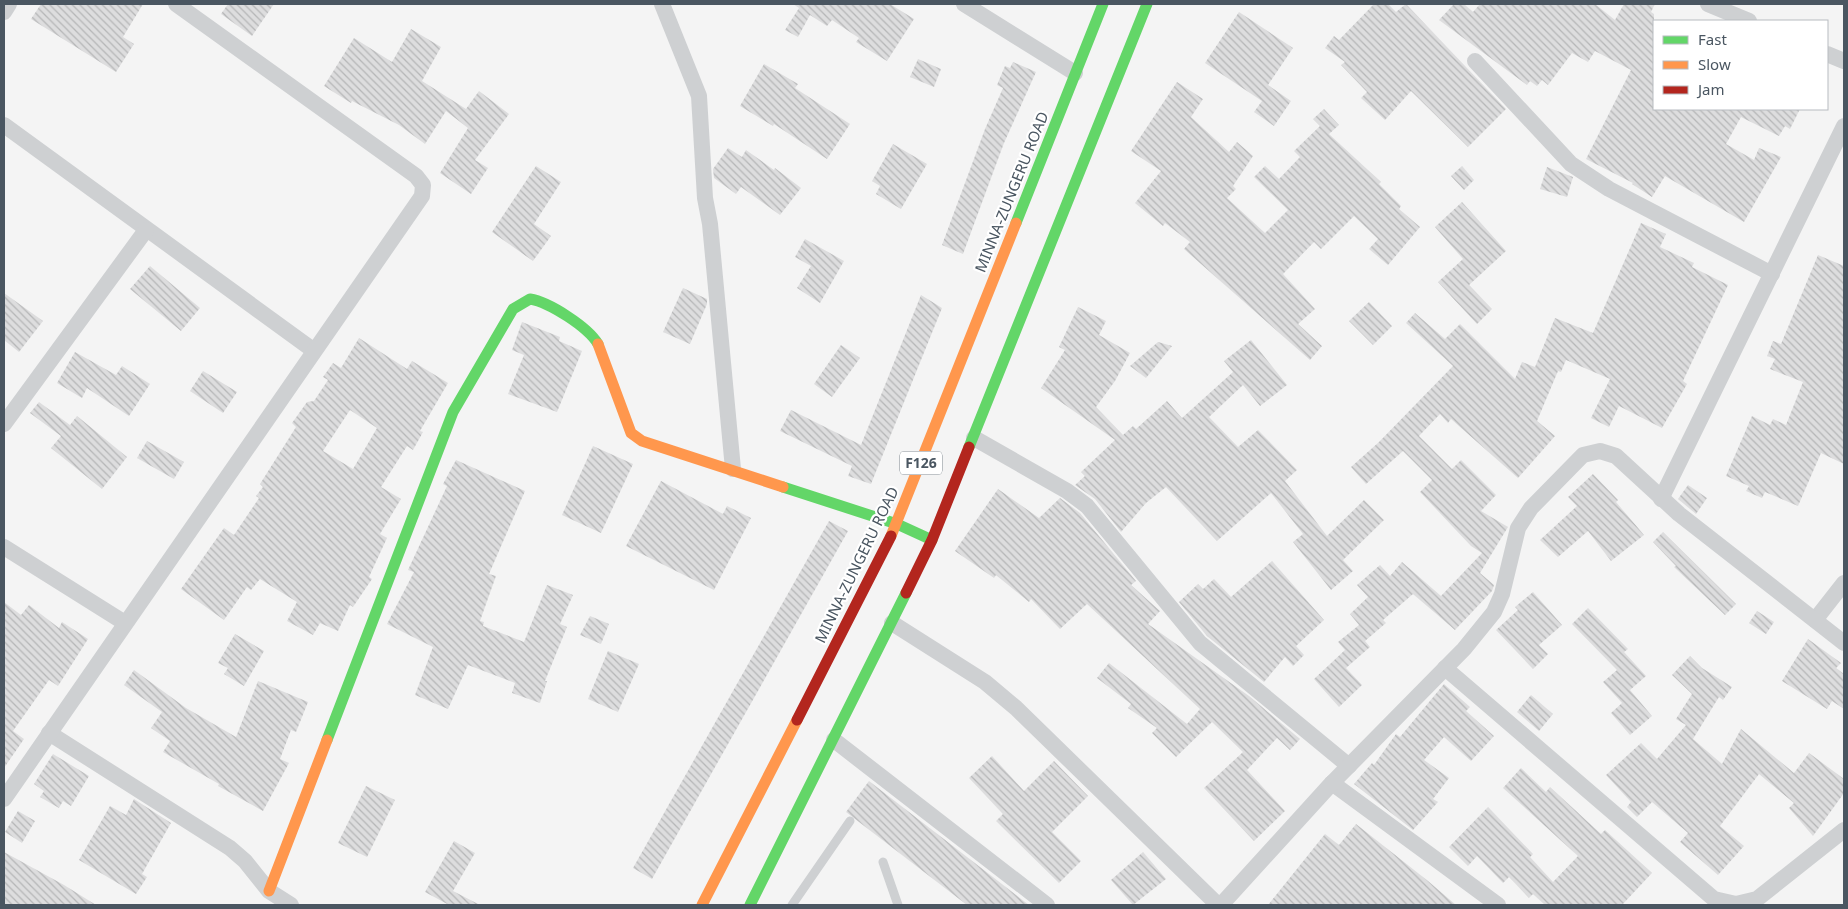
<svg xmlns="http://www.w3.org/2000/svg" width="1848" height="909" viewBox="0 0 1848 909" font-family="'Noto Sans',sans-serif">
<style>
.building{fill:url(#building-back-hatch);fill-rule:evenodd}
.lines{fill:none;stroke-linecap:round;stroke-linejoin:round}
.lane{stroke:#ced0d2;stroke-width:9}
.street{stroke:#ced0d2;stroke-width:16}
.fast{stroke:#63d668;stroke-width:11}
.slow{stroke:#ff974d;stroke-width:11}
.jam{stroke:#b3261e;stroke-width:11}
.labels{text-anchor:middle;stroke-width:4.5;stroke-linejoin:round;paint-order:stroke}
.shield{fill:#fff;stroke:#808990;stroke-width:1}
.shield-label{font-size:14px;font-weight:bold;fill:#4a5661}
.street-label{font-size:15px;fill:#4a5661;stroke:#fff}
</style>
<defs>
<pattern id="building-back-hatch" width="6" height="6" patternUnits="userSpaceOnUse" patternTransform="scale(1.25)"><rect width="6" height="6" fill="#ddddde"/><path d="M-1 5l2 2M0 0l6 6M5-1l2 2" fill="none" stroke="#b5b6b7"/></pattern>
</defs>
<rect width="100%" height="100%" fill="#f4f4f4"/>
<g class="building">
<path d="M41,4H143L123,37L134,44L116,72L31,19Z"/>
<path d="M228,4H274L252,36L221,14Z"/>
<path d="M793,4H890L914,19L887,61L856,42L859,38L832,20L827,26L810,15L798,37L785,30L799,8Z"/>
<path d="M1374,4H1388L1396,12L1406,4L1506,109L1468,147L1411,91L1385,120L1361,98L1367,92L1341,65L1345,62L1325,48L1334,36L1339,40Z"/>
<path d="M1454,4H1464L1473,12L1480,4H1595L1615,20L1624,4H1655L1651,12L1654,14V109H1800L1790,129L1785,126L1779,136L1741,117L1726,144L1754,160L1759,148L1781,157L1744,222L1665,176L1652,197L1632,184L1633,183L1586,159L1631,70L1595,51L1588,62L1572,53L1548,85L1542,80L1537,86L1530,81L1527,85L1439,20Z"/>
<path d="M1239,12L1293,48L1268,85L1291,101L1274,126L1254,112L1262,101L1205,63Z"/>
<path d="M411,29L441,47L422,81L466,109L479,91L509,114L475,160L488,168L471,194L440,173L468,128L446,111L425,144L399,125L352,101L351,103L324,86L354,38L392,62Z"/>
<path d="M918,59L941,69L934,87L910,77Z"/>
<path d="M1013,62L1036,72L1004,143L963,254L942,245L985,129L1003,88L997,85L1005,66L1010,68Z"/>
<path d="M764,64L798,84L795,88L850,124L827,159L774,124L773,126L740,106Z"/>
<path d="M1177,82L1203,99L1191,117L1229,152L1237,142L1253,156L1233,186L1236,189L1227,198L1265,233L1288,210L1254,177L1265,166L1279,179L1300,157L1294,151L1320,126L1313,119L1324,109L1339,125L1329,134L1381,182L1379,184L1401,206L1399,209L1420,227L1388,265L1369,249L1378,239L1354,216L1321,249L1314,242L1283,274L1315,309L1298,324L1322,346L1310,360L1184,249L1190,242L1165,223L1163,226L1135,203L1161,171L1131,151Z"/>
<path d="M893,144L927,164L901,209L876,194L880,186L872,181Z"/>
<path d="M728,148L742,157L746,150L774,170L775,168L801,188L780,215L741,187L736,194L714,178L713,169Z"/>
<path d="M536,166L561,182L534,224L551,236L533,261L492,232Z"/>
<path d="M1462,166L1474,180L1464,190L1451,176Z"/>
<path d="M1547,167L1573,177L1567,197L1540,189Z"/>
<path d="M1462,202L1506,251L1469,285L1492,309L1477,324L1438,282L1463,259L1435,227Z"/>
<path d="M1641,223L1666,234L1660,247L1694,263L1692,267L1728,285L1683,381L1687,384L1662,428L1619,406L1609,427L1591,418L1610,379L1566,360L1561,372L1558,371L1537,421L1555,436L1518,478L1451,419L1448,423L1440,414L1419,436L1452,469L1461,460L1496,495L1481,511L1508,527L1480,573L1494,585L1492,591L1455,630L1413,594L1383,620L1386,623L1365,641L1370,647L1346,668L1362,685L1339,707L1314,679L1345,650L1338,642L1359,625L1350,614L1368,597L1357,585L1380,565L1390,576L1402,562L1441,596L1482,553L1471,546L1420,492L1432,480L1403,451L1366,484L1351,467L1379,442L1453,366L1406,323L1415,313L1445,339L1460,324L1515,379L1522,362L1535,367L1555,318L1593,333Z"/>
<path d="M805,239L844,261L820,303L797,288L811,266L795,257Z"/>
<path d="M1818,255L1844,266V464L1821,453L1798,506L1765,492L1762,498L1746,491L1749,486L1726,476L1752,416L1770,425L1773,419L1786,425L1803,382L1770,369L1775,359L1767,356L1773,341L1781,344Z"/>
<path d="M150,266L200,308L181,331L130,289Z"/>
<path d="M683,288L707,299V304L690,344L663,332Z"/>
<path d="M4,293L43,321L19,352L4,340Z"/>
<path d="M921,295L942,308L871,484L848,476L852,466L780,431L791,410L861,445Z"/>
<path d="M1369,302L1392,326L1373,345L1349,321Z"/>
<path d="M1078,307L1106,321L1099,335L1130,353L1115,381L1096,407L1123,435L1133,426L1136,429L1167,401L1182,418L1233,372L1224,361L1251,340L1287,385L1260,406L1243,385L1209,417L1238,447L1258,430L1297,470L1285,481L1327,536L1364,500L1384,520L1343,560L1353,571L1331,590L1293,542L1303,534L1271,493L1217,541L1166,487L1146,503L1121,532L1095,499L1075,485L1085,476L1081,472L1115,440L1041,388L1065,350L1059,347Z"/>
<path d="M522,322L560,337L559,341L582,351L557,412L508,394L524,355L512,350Z"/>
<path d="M359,338L407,369L412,361L448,383L420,431L423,432L413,450L407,446L381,487L401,499L380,534L387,538L369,577L372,579L353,607L350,605L338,631L320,623L313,635L287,621L297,602L260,579L251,590L247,587L224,620L181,589L224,528L234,535L259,498L256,496L263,487L260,484L296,427L292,423L307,402L314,401L328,380L323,377L333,363L341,368ZM350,410L377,428L353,469L323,451Z"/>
<path d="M1158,342L1172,346L1146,378L1130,366Z"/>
<path d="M841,345L860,358L832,397L814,384Z"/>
<path d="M75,352L116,375L122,366L150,384L129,416L87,388L82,398L57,383Z"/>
<path d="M203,371L237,392L223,413L190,391Z"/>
<path d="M39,402L70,425L77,416L127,457L102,489L51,448L61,436L30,413Z"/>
<path d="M147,441L184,462L174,479L137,458Z"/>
<path d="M593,446L633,464L601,533L562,515Z"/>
<path d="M456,460L525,491L489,574L496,576L480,621L484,622L483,626L524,642L547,585L573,595L560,624L567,627L545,681H547L540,703L512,693L515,683L468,665L448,709L415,695L433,647L387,624L414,572L408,570L447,486L443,484Z"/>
<path d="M1593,474L1618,500L1616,502L1644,535L1611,561L1588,531L1558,557L1540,540L1577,506L1568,497Z"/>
<path d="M661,481L723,514L727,506L751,518L714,590L626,546Z"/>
<path d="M1688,485L1707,498L1696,514L1678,499Z"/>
<path d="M998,489L1039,518L1060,498L1080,513L1136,581L1131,585L1160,611L1148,624L1249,696L1300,739L1290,750L1277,738L1247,770L1285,811L1254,841L1204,788L1243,752L1212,722L1176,757L1152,733L1157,728L1128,708L1131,704L1097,678L1109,663L1187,724L1200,709L1087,604L1060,629L1031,599L1029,602L996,575L994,578L955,551Z"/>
<path d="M829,521L848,531L652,879L633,868Z"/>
<path d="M1663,532L1736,604L1725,615L1674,567L1676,566L1653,542Z"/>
<path d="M1272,561L1324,620L1296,646L1304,655L1293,666L1285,657L1264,682L1207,636L1179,602L1198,584L1203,589L1214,579L1231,597Z"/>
<path d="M1533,592L1562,625L1539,645L1548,654L1533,669L1496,630L1518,610L1515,607Z"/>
<path d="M4,602L21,615L29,605L59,628L62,622L88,639L58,686L49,680L13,731L24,739L4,768Z"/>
<path d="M1588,608L1628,649L1624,652L1646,676L1630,690L1652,716L1630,735L1611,713L1622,703L1603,682L1617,670L1572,624Z"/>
<path d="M1757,611L1774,622L1766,634L1749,623Z"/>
<path d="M590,616L609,624L601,644L580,635Z"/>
<path d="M235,634L264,651L244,686L224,674L228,668L218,663Z"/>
<path d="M1808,639L1841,663L1836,668L1844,674V709L1832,701L1827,709L1782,681Z"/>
<path d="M608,651L639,664L618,712L588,699Z"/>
<path d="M1690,656L1702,668L1732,687L1723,700L1719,697L1693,739L1722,764L1741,729L1794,773L1809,753L1844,779V793L1813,836L1789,808L1794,803L1759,774L1720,826L1744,846L1718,875L1680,842L1688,833L1652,802L1637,817L1627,807L1631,802L1606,775L1641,743L1657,759L1686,725L1676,719L1692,694L1672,675Z"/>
<path d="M134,670L186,708L236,737L258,681L308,702L296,732L291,730L280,759L289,763L263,811L218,786L219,784L163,752L170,741L151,728L162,712L124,685Z"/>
<path d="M1444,684L1470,707L1466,711L1494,736L1471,761L1444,737L1424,760L1449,778L1433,799L1438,802L1413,830L1354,784L1372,763L1374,765L1396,734L1400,737Z"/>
<path d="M1531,695L1553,714L1539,731L1517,712Z"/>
<path d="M53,754L89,776L71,806L63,801L59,808L40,797L44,791L34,784Z"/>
<path d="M992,756L1024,791L1054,761L1088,796L1052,832L1081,861L1059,883L996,821L1003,814L969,778Z"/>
<path d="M1521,768L1546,792L1550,787L1601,834L1605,830L1652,873L1622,905H1545L1533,894L1529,898L1509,877L1503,883L1477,856L1468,866L1449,847L1488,807L1533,854L1530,857L1553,882L1578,856L1503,788Z"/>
<path d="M869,781L1029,905H967L846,812Z"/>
<path d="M366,786L395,800L367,857L338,843Z"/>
<path d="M134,799L171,823L142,874L147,877L136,894L79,860L110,806L126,815Z"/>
<path d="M18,811L35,821L22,843L5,832Z"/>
<path d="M1356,824L1428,881L1456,905H1268L1325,834L1339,845Z"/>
<path d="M454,841L475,853L453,891L480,905H449L425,892Z"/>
<path d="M4,852L64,885L96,905H4Z"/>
<path d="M1143,852L1166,879L1133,905L1111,880Z"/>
</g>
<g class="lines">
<g class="lane">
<path d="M883,862L898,905"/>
<path d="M792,905L850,821"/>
</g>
<g class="street">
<path d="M662,4L699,96L705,198L710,224L733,469"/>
<path d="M964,4L1075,73"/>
<path d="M1708,4L1749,21"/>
<path d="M4,12L9,4"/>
<path d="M1827,54L1844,61"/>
<path d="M1475,61L1571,164L1609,189L1772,274"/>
<path d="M4,125L313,350"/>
<path d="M4,424L146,230"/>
<path d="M974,438L1067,491L1087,506L1200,643L1349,766"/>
<path d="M1661,499L1844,126"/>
<path d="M4,547L125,623"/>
<path d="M1815,620L1844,583"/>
<path d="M892,623L985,682L1016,708L1218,905"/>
<path d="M1445,668L1714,899L1736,904L1757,899L1844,830"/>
<path d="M49,733L230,848L245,861L269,891L291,905"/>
<path d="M834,740L1047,905"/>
<path d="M1332,783L1498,905"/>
<path d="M4,799L422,196L423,185L416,176L176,4"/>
<path d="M1221,905L1332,783L1464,649L1494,612L1502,594L1518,528L1531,508L1583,455L1600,451L1616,456L1679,514L1844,643"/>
</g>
<g class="fast">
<path d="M1016,223L1103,4"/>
<path d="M969,447L1147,4"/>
<path d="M783,487L897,524L932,540"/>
<path d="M327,740L453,412L513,309L530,299C549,302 588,327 598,344"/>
<path d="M750,905L906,593"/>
</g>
<g class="slow">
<path d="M598,344L631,433L642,441L783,487"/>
<path d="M891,536L1016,223"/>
<path d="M269,891L327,740"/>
<path d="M702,905L797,720"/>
</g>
<g class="jam">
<path d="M906,593L932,540L969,447"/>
<path d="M797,720L891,536"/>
</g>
</g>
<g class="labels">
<rect class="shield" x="900" y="451.5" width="42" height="23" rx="4"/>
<g class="shield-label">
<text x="921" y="468">F126</text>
</g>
<g class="street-label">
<text transform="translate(1012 192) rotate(-68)" y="5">MINNA-ZUNGERU ROAD</text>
<text transform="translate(857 565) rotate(-64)" y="5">MINNA-ZUNGERU ROAD</text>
</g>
</g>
<rect width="1848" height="909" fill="none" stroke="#4a5661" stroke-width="10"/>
<rect x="1653" y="20" width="175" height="90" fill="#ffffff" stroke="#b7bbc0"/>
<rect x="1663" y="36" width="25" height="8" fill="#63d668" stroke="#b7bbc0"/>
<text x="1698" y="45" font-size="15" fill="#4a5661">Fast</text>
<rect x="1663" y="61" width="25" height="8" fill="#ff974d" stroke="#b7bbc0"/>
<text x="1698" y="70" font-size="15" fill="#4a5661">Slow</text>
<rect x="1663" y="86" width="25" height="8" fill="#b3261e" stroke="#b7bbc0"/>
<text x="1698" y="95" font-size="15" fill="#4a5661">Jam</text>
</svg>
